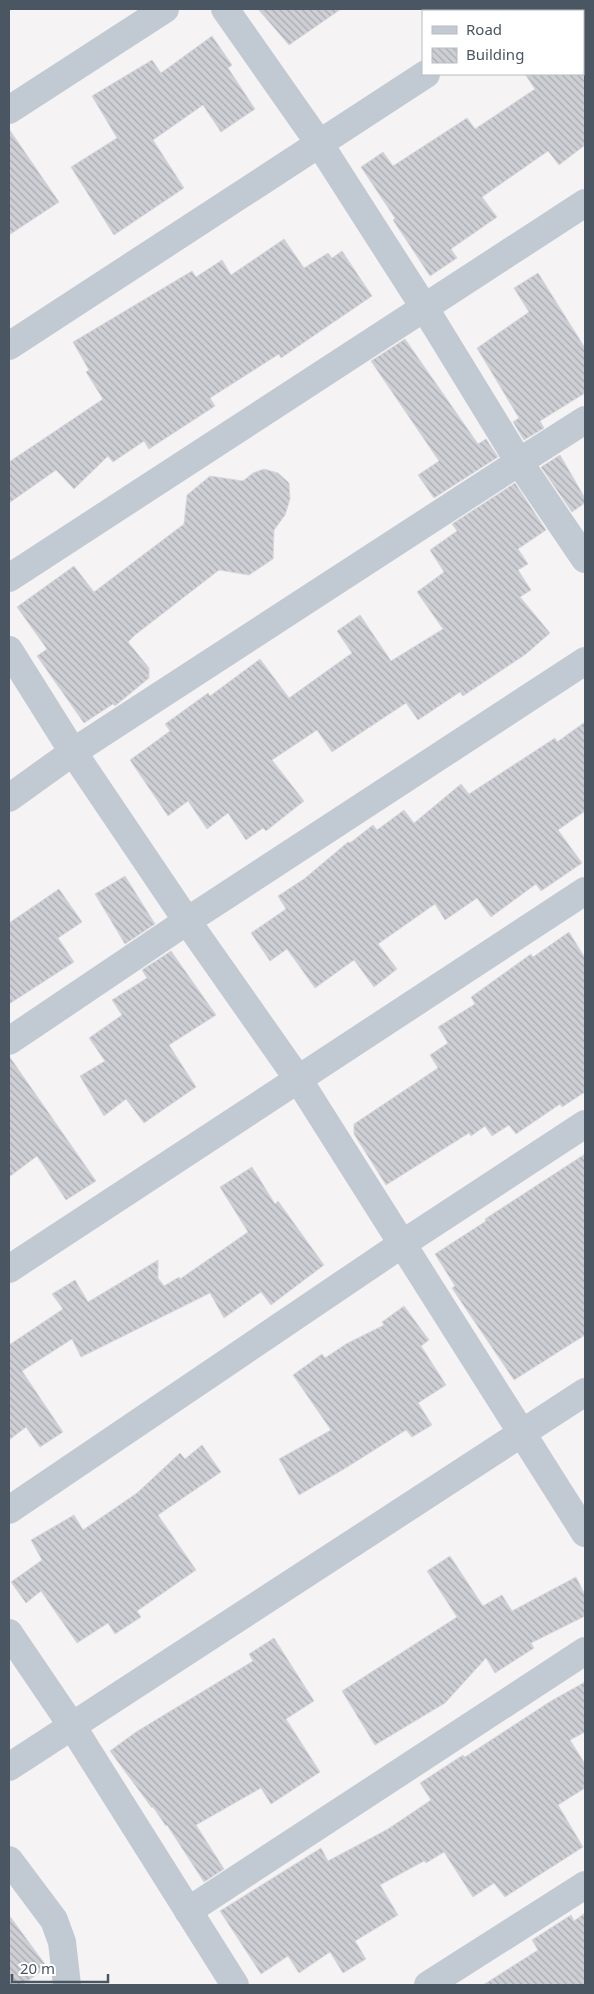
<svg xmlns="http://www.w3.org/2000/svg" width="594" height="1994" viewBox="0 0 594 1994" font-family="'Noto Sans',sans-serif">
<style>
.building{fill:url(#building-back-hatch);stroke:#d7d9de}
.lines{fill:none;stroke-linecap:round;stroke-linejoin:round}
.minor{stroke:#c1cad2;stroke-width:28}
</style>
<defs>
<pattern id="building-back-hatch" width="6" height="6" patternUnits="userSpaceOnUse" patternTransform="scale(1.25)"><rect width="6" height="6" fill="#cdcfd5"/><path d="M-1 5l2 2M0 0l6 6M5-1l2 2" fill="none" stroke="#a8abb0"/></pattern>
</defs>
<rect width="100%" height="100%" fill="#f5f3f3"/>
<g class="building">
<path d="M258,9H341L289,45Z"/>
<path d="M212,36L232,65L228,68L255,109L221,132L203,105L153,140L184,188L114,235L71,167L117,138L92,96L152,60L161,73Z"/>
<path d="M525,74H585V145L559,165L548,151L482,197L497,217L451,249L457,258L430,276L393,220L395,218L361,167L383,152L393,166L467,118L475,129L535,89Z"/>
<path d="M9,129L59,202L9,235Z"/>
<path d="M284,239L304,268L328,253L332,258L342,251L372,296L281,358L279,354L210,398L215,406L149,449L144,441L113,462L108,456L74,489L56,470L9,503V462L103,399L86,372L89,370L73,342L192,271L196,277L222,260L231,275Z"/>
<path d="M538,273L585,348V393L540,421L544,428L524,440L513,422L519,418L477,348L529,312L514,288Z"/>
<path d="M405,339L478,444L486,439L498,457L434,498L418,475L439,461L371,361Z"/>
<path d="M560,455L585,498V503L572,512L541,467Z"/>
<path d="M264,469L278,473L289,483L290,499L285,515L274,530L273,559L249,575L219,570L135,635L128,642L149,668V678L115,706L113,704L84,723L37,656L47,649L17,607L74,566L94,592L184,524L187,495L210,476L243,481L253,473Z"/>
<path d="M515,483L546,530L518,549L528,564L518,570L531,590L520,597L550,633L526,654L463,696L460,692L418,720L406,703L332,752L317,730L272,760L304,801L266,831L263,828L246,840L228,813L207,829L188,801L168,816L130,760L170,731L165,724L208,693L210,696L260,659L289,698L352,653L337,631L360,615L391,661L443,629L417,592L444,572L430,550L457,531L452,524Z"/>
<path d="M585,722V811L558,830L582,863L541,891L536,884L491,917L477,898L445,920L435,904L378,944L397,969L374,987L354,960L315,988L287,949L270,961L251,933L286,909L278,896L304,879L348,842L350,843L373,825L377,830L404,810L414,823L461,784L469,794L555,738L557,742Z"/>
<path d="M125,876L155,924L125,944L95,894Z"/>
<path d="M59,889L82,922L58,938L74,962L9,1004V923Z"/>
<path d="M569,932L585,958V1092L562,1107L560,1104L516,1134L509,1125L492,1136L485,1126L471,1136L469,1133L386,1185L354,1134V1124L438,1068L430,1055L448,1043L438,1027L475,1004L471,997L531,954L533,957Z"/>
<path d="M171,951L216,1015L169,1045L196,1087L144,1123L126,1099L104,1116L80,1076L105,1061L89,1038L122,1015L112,1000L147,978L142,970Z"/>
<path d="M9,1056L96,1181L66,1200L37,1156L9,1177Z"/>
<path d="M585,1154V1335L514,1380L468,1312L452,1288L455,1286L435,1254L486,1221L485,1219Z"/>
<path d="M252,1167L275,1204L278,1201L324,1265L271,1305L261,1292L224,1318L210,1293L81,1357L72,1339L22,1371L63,1432L40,1447L26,1427L9,1440V1345L63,1309L52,1294L75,1280L88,1302L158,1260V1278L164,1286L179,1277L180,1279L248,1232L220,1187Z"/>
<path d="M404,1306L429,1340L421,1346L446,1385L418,1403L432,1425L412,1437L406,1430L344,1469L299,1495L279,1459L331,1430L293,1375L322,1354L325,1358L346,1344L384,1325L382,1322Z"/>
<path d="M202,1445L221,1472L158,1515L196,1570L137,1611L141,1617L115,1634L108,1623L77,1643L41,1591L26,1603L11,1582L42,1560L31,1540L74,1515L83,1530L137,1493L180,1453L185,1459Z"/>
<path d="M450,1556L483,1606L502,1595L512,1611L576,1577L585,1595V1616L531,1643L534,1648L495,1673L486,1658L445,1703L375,1745L342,1691L457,1617L427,1571Z"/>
<path d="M274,1638L314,1701L286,1719L320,1772L271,1804L261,1788L196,1825L224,1869L204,1882L167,1825L166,1826L153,1807L152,1808L110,1751L136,1732L253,1661L249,1654Z"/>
<path d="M585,1682V1732L570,1740L585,1764V1788L558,1805L583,1847L505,1897L494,1883L473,1897L444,1852L426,1863L424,1861L380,1885L398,1915L355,1941L366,1959L343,1973L330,1952L299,1973L288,1956L261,1974L220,1911L321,1848L328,1861L388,1829L431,1800L420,1783L463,1755L465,1757L551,1701Z"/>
<path d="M585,1913V1985H483L538,1950L532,1940L571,1915L574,1921Z"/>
<path d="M9,1915L47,1967L22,1985H9Z"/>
</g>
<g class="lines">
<g class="minor">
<path d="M225,9L319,143L424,307L519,462L585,559"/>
<path d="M522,11L526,9"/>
<path d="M9,110L165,9"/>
<path d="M9,346L426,74"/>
<path d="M9,578L585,203"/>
<path d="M9,650L73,752L187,921L298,1079L585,1533"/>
<path d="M9,798L73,752L519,462L585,420"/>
<path d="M9,1041L187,921L585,661"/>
<path d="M9,1269L585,891"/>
<path d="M9,1510L402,1244L585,1124"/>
<path d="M9,1633L72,1726L235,1985"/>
<path d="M9,1767L585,1392"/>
<path d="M9,1860L54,1920L62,1942L67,1985"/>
<path d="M188,1911L585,1651"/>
<path d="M428,1985L585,1885"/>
</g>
</g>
<rect width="594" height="1994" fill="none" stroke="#4a5661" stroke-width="20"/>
<rect x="422" y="10" width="162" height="65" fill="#ffffff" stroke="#b7bbc0"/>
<rect x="432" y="26" width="25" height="8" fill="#c1cad2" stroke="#b7bbc0"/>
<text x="466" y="35" font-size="15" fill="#4a5661">Road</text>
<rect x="432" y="48" width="25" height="15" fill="url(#building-back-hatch)" stroke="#b7bbc0"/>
<text x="466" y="60" font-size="15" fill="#4a5661">Building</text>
<path d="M12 1974v8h96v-8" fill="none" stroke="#4a5661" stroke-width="2.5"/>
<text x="20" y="1974" font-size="15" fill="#4a5661" stroke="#ffffff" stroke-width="4" paint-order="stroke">20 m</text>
</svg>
